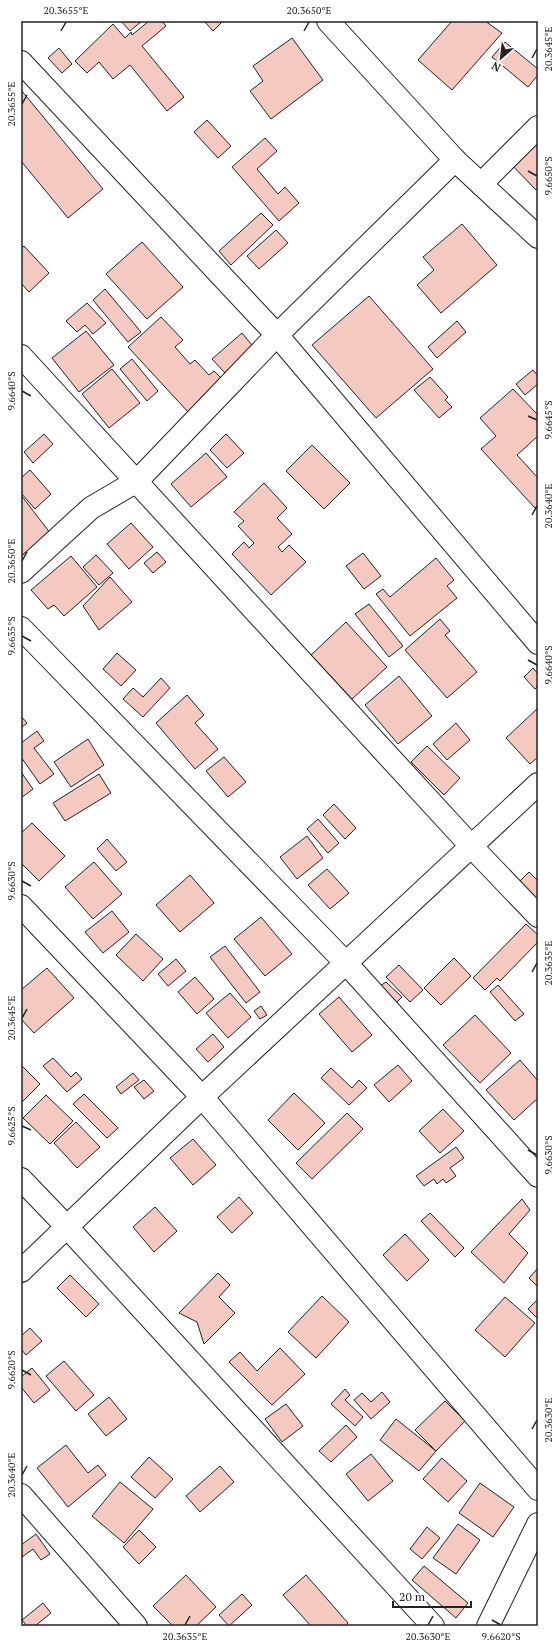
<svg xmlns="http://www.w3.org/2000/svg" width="559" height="1647" viewBox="0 0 559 1647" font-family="'PT Serif',serif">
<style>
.building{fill:#f3c9c0;stroke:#222}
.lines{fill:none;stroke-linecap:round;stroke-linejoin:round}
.minor-casing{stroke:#222;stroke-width:24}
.minor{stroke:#fff;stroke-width:22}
.ticks{fill:none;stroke:#222;stroke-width:1.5}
.neatline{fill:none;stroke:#222;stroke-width:1.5}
.ticks-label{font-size:10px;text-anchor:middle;fill:#222}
</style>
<rect width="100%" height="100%" fill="#fff"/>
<g class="building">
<path d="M121,21H142L130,31Z"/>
<path d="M149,21H162L166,26L142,46L184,97L167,111L130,65L113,79L99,62L87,73L75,61L113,24L125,38L131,32L132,35Z"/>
<path d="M204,21H223L213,31Z"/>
<path d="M452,21H485L502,33L452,90L418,60Z"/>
<path d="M292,38L323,80L271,119L250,91L263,81L253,66Z"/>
<path d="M505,42L538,69V75L528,87L492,57Z"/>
<path d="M59,48L72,64L62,73L48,58Z"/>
<path d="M21,90L103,189L68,218L21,161Z"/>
<path d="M207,120L231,146L218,158L194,132Z"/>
<path d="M538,133V188L536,190L506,159Z"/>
<path d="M265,138L277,151L257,169L278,194L285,187L299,203L279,221L232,167Z"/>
<path d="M261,213L273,225L231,265L219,251Z"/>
<path d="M462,224L497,265L441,313L417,285L434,270L423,257Z"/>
<path d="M276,230L288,243L259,269L247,256Z"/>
<path d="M142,242L183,287L147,319L106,274Z"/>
<path d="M24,246L49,273L29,292L21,283V249Z"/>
<path d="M105,289L141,332L128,342L93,300Z"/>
<path d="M369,296L433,369L376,418L312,345Z"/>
<path d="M87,303L106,323L93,334L85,325L77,332L66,321Z"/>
<path d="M161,317L183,340L175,347L190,364L195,360L209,375L214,371L224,381L189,413L128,347Z"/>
<path d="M457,321L466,332L437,358L428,347Z"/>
<path d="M86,331L114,365L79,392L52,358Z"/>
<path d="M242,333L256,350L227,375L212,359Z"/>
<path d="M132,359L158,391L147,401L120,369Z"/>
<path d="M112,369L140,403L109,428L82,394Z"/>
<path d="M533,370L538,376V384L525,395L516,384Z"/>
<path d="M430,377L448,397L445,400L452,407L439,418L414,390Z"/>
<path d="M513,389L538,415V436L517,455L538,478V505L535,508L481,449L496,436L480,418Z"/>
<path d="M44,434L53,444L33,463L24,452Z"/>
<path d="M226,434L244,453L227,468L210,450Z"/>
<path d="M312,445L350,483L324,509L286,471Z"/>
<path d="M206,453L227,477L191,507L171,484Z"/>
<path d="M30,470L51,494L35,509L21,493V478Z"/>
<path d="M264,483L287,508L277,518L292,534L278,547L282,552L289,545L306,562L271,595L232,554L244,542L249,548L254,543L238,526L244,521L234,512Z"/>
<path d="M21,495L54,538L21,561Z"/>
<path d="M131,523L153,547L129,569L107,544Z"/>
<path d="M157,552L166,562L153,573L144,563Z"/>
<path d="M363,553L381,576L364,589L346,566Z"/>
<path d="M96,555L113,573L99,585L83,567Z"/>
<path d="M71,556L97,587L64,616L54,605L48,609L31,590Z"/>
<path d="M436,558L454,580L447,586L457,598L410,636L376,594L383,589L390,597Z"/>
<path d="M110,577L132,602L99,630L83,606Z"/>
<path d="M369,604L403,646L389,657L355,614Z"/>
<path d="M440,619L450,631L445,635L477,672L447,698L405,650Z"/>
<path d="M346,622L387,667L352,699L311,655Z"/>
<path d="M117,653L136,670L121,686L103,669Z"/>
<path d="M533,668L538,674V686L535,689L524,677Z"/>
<path d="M399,676L432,716L398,744L365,705Z"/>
<path d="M161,678L170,688L143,717L123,699L133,688L143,697Z"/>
<path d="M187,695L204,715L195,723L218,749L195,769L156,723Z"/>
<path d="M538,708V757L530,764L506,738Z"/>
<path d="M21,716L27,723L21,728Z"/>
<path d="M456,723L470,740L447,760L433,744Z"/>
<path d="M37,731L44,741L34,748L54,774L40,784L21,757V743Z"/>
<path d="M88,739L104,765L71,787L54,762Z"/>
<path d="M427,746L460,778L444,795L411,762Z"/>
<path d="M224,757L246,782L228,797L206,771Z"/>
<path d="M21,772L33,789L21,798Z"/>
<path d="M99,774L111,793L65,821L53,803Z"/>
<path d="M334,804L356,828L345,839L323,815Z"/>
<path d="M318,819L339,843L328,853L307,829Z"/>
<path d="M32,823L65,856L39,881L21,863V833Z"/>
<path d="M307,836L323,858L297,879L280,857Z"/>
<path d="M107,839L127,862L116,871L97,849Z"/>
<path d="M94,862L122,894L93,919L65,887Z"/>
<path d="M327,869L349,893L330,909L308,885Z"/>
<path d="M529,872L538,881V898L536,900L519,882Z"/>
<path d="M190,875L214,903L180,932L156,905Z"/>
<path d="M112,911L129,932L103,953L85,932Z"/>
<path d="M261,917L292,954L265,976L234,939Z"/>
<path d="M526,924L538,935V942L500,981L497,978L485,990L473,978Z"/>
<path d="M136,934L163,959L143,981L116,955Z"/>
<path d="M225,946L260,992L246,1003L210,957Z"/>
<path d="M454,958L471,976L441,1005L424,988Z"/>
<path d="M176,959L186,971L168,986L158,974Z"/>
<path d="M399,965L423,990L410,1002L386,977Z"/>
<path d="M47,968L74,998L34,1033L21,1019V990Z"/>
<path d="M195,977L214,999L197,1014L178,992Z"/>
<path d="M386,982L402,997L396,1003L380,986Z"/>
<path d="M498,985L524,1014L515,1021L490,992Z"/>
<path d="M230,993L251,1017L228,1038L206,1013Z"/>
<path d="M339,997L372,1035L352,1052L319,1014Z"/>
<path d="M261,1006L267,1015L260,1019L254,1011Z"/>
<path d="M475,1015L511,1053L480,1083L443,1045Z"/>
<path d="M213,1034L224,1047L208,1062L196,1049Z"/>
<path d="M53,1058L71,1077L76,1072L82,1079L67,1092L43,1066Z"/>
<path d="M520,1060L538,1081V1098L514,1120L486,1090Z"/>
<path d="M21,1065L40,1084L21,1103Z"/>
<path d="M398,1065L412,1081L389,1102L374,1085Z"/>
<path d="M331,1068L352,1088L359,1080L367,1088L349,1105L321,1078Z"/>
<path d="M133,1073L139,1080L121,1094L116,1087Z"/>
<path d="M144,1080L154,1091L144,1099L134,1087Z"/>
<path d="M294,1093L325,1123L298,1150L268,1120Z"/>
<path d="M84,1094L118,1128L107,1138L73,1104Z"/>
<path d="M46,1095L73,1121L50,1144L23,1118Z"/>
<path d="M443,1109L464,1131L440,1153L419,1131Z"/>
<path d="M347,1113L363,1129L312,1179L296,1163Z"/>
<path d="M76,1122L100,1147L77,1168L54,1143Z"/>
<path d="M193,1139L216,1165L193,1185L170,1158Z"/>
<path d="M456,1147L464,1158L450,1168L456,1176L446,1183L443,1179L437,1184L434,1179L424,1186L416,1176Z"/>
<path d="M239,1197L253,1213L232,1233L217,1217Z"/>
<path d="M522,1199L530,1210L509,1234L528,1253L504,1283L471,1252Z"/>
<path d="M155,1207L177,1231L154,1252L133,1227Z"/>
<path d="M430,1213L464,1248L455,1257L421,1221Z"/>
<path d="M405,1234L429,1260L407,1281L383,1255Z"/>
<path d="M538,1268V1287L529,1278Z"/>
<path d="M218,1273L230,1285L219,1297L235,1313L204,1344L197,1322L179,1313Z"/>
<path d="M70,1275L99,1304L86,1317L57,1288Z"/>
<path d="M322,1296L349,1322L316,1358L288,1332Z"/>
<path d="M505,1297L535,1323L505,1357L475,1330Z"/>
<path d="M538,1299V1319L528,1309Z"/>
<path d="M30,1328L42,1341L26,1355L21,1349V1336Z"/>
<path d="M280,1348L305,1374L272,1405L229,1362L240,1352L257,1371Z"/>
<path d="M64,1361L94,1395L76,1411L46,1376Z"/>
<path d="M32,1368L50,1390L34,1403L21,1387V1377Z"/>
<path d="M345,1389L350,1395L345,1400L363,1417L355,1426L331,1404Z"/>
<path d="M382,1392L390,1402L371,1419L354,1400L362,1393L371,1402Z"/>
<path d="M109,1397L127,1419L106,1436L88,1414Z"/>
<path d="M445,1401L465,1421L436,1451L415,1430Z"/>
<path d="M286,1404L303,1426L282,1442L265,1419Z"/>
<path d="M396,1419L436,1451L419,1471L380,1440Z"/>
<path d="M346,1425L357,1437L331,1462L319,1451Z"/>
<path d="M66,1445L88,1473L98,1465L106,1475L68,1507L37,1468Z"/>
<path d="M371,1454L393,1481L368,1501L346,1474Z"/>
<path d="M149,1457L173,1479L155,1498L131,1477Z"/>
<path d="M442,1458L467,1481L448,1502L423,1479Z"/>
<path d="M220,1466L234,1482L200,1512L186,1496Z"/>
<path d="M120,1482L153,1509L124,1543L92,1516Z"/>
<path d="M480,1483L514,1507L493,1537L459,1513Z"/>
<path d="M458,1524L480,1540L456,1574L433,1558Z"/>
<path d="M427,1527L440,1538L422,1559L410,1549Z"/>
<path d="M139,1530L156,1547L139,1564L123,1547Z"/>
<path d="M36,1534L50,1554L41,1560L33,1549L22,1557L21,1545Z"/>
<path d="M424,1566L468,1603L456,1618L412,1580Z"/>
<path d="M186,1575L216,1607L196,1626H173L153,1606Z"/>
<path d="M306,1575L348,1623L345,1626H311L283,1595Z"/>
<path d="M242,1594L252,1605L229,1626L219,1615Z"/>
<path d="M43,1603L51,1613L35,1626H27L22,1620Z"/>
</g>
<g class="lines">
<g class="minor-casing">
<g id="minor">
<path d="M328,21L455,160L538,237"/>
<path d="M21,62L277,335L538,643"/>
<path d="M481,184L538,127"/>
<path d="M21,356L471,846L538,916"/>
<path d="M21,572L91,508L137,481L277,335L455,160"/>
<path d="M21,628L346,963L538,1176"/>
<path d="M21,906L202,1097L538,1489"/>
<path d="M21,1179L67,1227L433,1626"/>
<path d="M21,1271L202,1097L538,784"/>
<path d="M21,1495L136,1626"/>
<path d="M488,1626L538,1524"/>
</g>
</g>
<use href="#minor" class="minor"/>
</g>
<path class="ticks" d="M61,31L66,22M304,31L309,22M532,58L537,49M22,104L27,95M528,171L537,176M22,391L31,396M528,416L537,420M532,515L537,506M22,561L27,552M22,636L31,641M528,660L537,665M22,881L31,886M532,972L537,963M22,1018L27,1009M22,1126L31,1130M528,1150L537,1155M22,1370L31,1375M532,1429L537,1420M22,1475L27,1466M492,1620L501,1625M185,1625L190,1616M428,1625L433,1616"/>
<rect width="559" height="1647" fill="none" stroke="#ffffff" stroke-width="44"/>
<g transform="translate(501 58) rotate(208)" stroke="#ffffff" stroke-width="3" paint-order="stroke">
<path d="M0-3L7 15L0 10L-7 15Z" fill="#222222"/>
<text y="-6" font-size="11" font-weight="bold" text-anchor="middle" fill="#222222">N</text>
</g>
<path d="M393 1601v6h78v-6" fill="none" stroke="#222222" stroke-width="2"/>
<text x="399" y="1601" font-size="12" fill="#222222" stroke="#ffffff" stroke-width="3" paint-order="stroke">20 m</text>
<rect x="22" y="22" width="515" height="1603" class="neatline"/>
<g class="ticks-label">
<text x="66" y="14">20.3655°E</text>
<text x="309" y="14">20.3650°E</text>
<text transform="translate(548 49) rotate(-90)" y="4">20.3645°E</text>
<text transform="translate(11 104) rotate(-90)" y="4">20.3655°E</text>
<text transform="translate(548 176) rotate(-90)" y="4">9.6650°S</text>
<text transform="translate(11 391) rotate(-90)" y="4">9.6640°S</text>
<text transform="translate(548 420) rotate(-90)" y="4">9.6645°S</text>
<text transform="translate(548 506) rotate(-90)" y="4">20.3640°E</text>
<text transform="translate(11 561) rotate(-90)" y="4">20.3650°E</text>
<text transform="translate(11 636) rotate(-90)" y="4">9.6635°S</text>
<text transform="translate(548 665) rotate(-90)" y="4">9.6640°S</text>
<text transform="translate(11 881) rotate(-90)" y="4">9.6630°S</text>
<text transform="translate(548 963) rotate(-90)" y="4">20.3635°E</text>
<text transform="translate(11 1018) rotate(-90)" y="4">20.3645°E</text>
<text transform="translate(11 1126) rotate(-90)" y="4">9.6625°S</text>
<text transform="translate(548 1155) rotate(-90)" y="4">9.6630°S</text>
<text transform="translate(11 1370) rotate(-90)" y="4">9.6620°S</text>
<text transform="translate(548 1420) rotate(-90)" y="4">20.3630°E</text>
<text transform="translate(11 1475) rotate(-90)" y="4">20.3640°E</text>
<text x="185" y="1640">20.3635°E</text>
<text x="428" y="1640">20.3630°E</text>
<text x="501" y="1640">9.6620°S</text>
</g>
</svg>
